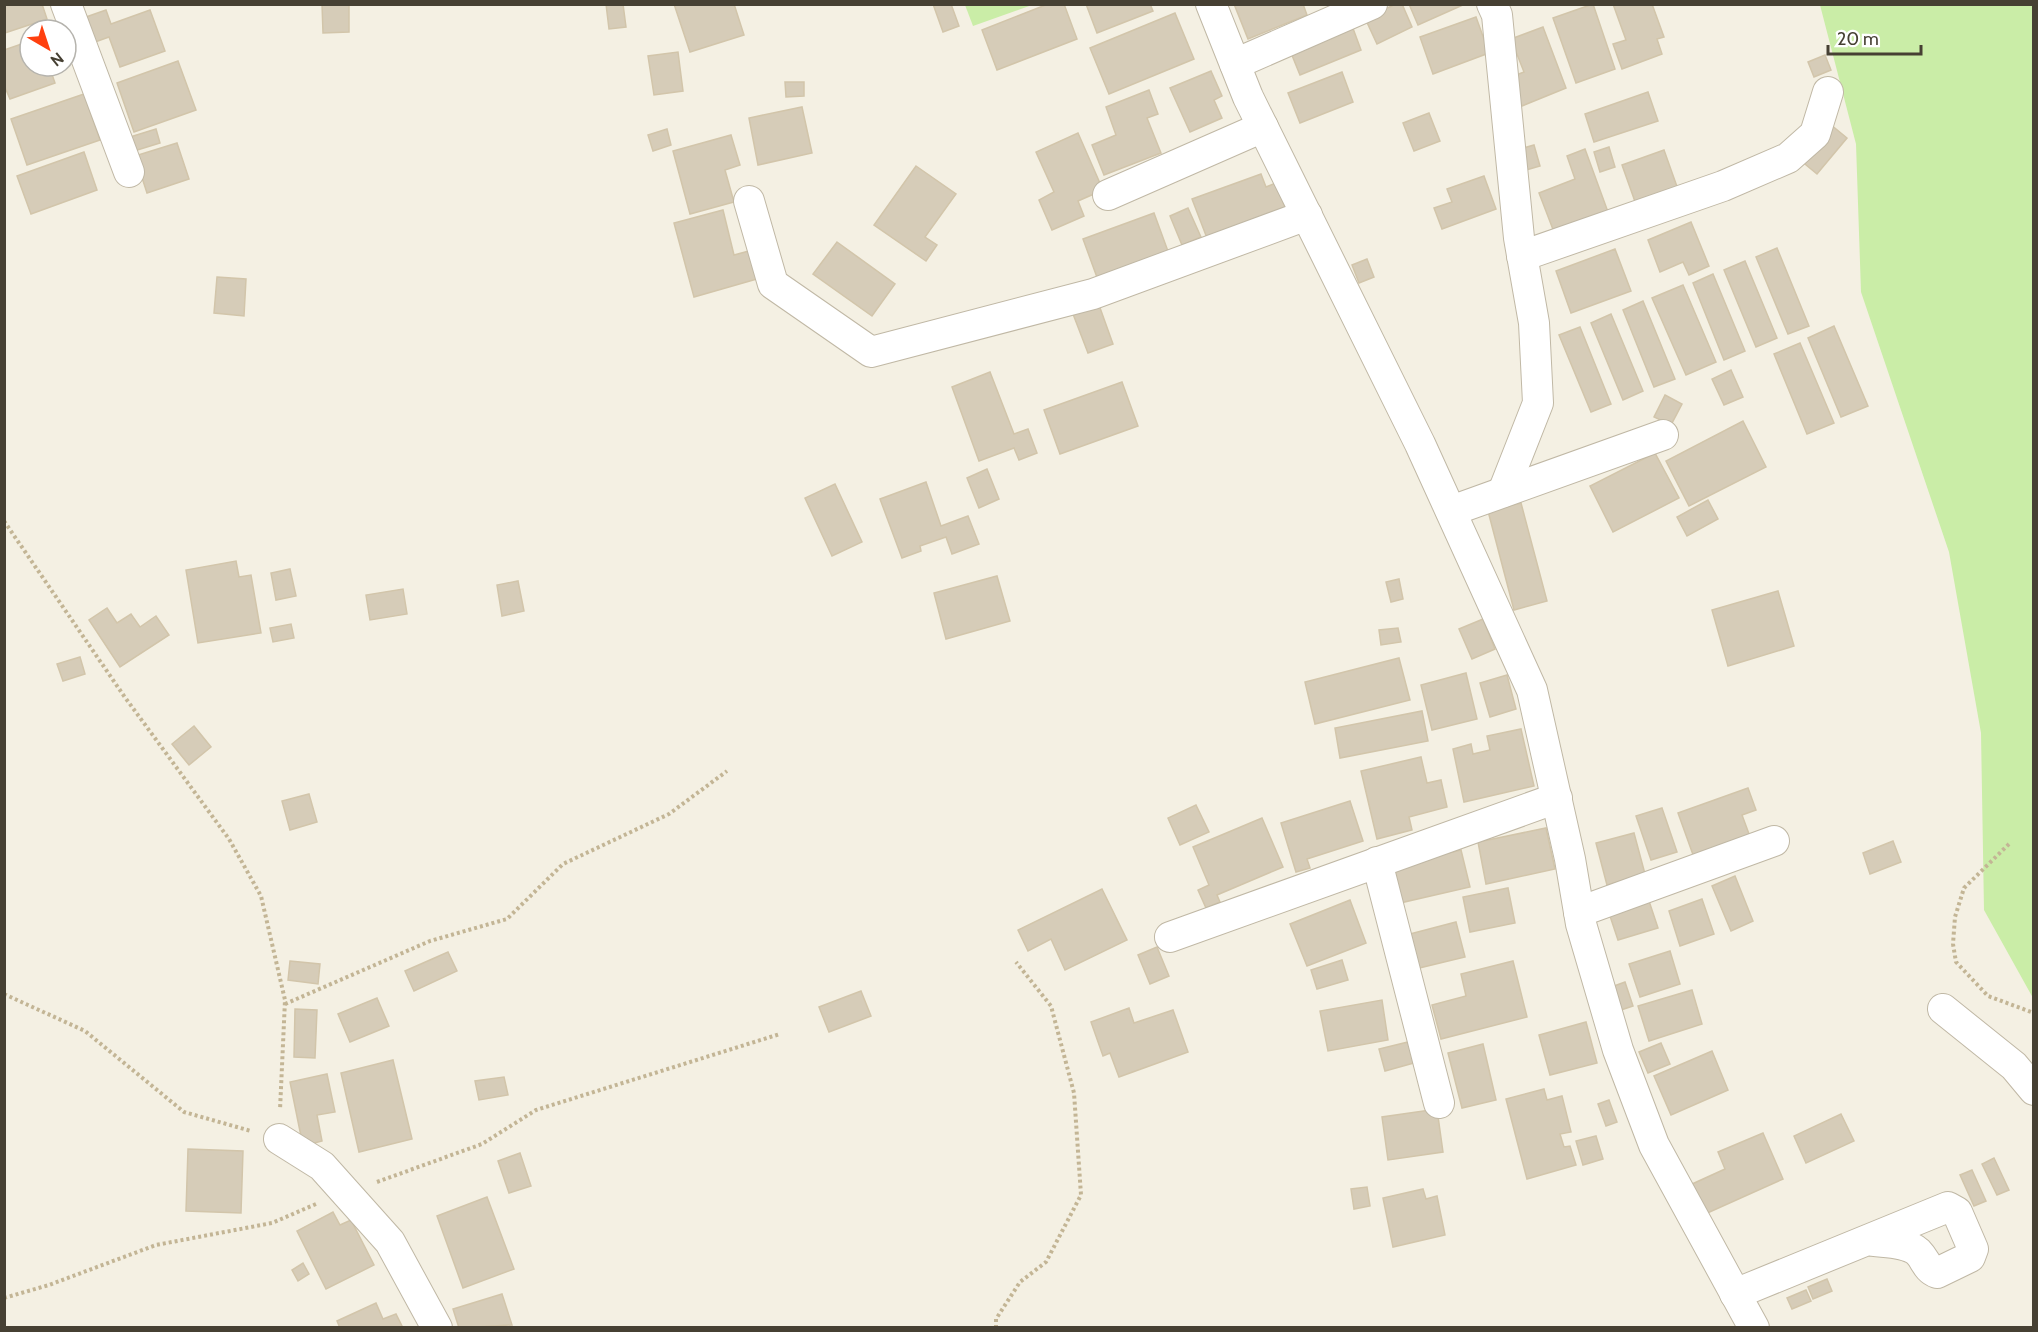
<svg xmlns="http://www.w3.org/2000/svg" width="2038" height="1332" viewBox="0 0 2038 1332" font-family="Cabin,sans-serif">
<style>
.green{fill:#caeda7}
.building{fill:#d6ccb8;stroke:#d2c5aa;stroke-width:1.5}
.lines{fill:none;stroke-linecap:round;stroke-linejoin:round}
.minor-casing{stroke:#c0b8a5;stroke-width:32}
.path{stroke:#c3b595;stroke-width:4;stroke-dasharray:3 3;stroke-linecap:butt}
.minor{stroke:#fff;stroke-width:30}
</style>
<rect width="100%" height="100%" fill="#f4f0e3"/>
<g class="green">
<path d="M965,5V4L1032,5L973,26Z"/>
<path d="M1820,5H2033V998L1984,910L1981,733L1949,552L1861,292L1856,144Z"/>
</g>
<g class="building">
<path d="M4,4H42L47,19L5,33Z"/>
<path d="M322,4H349V32L323,33Z"/>
<path d="M606,4H623L626,27L609,29Z"/>
<path d="M674,4H734L744,35L690,52Z"/>
<path d="M933,4H951L959,26L943,32Z"/>
<path d="M1048,4H1064L1077,39L997,70L982,30Z"/>
<path d="M1086,4H1150L1153,11L1097,33Z"/>
<path d="M1234,4H1303L1307,15L1248,39Z"/>
<path d="M1396,4H1402L1412,27L1377,44L1365,18Z"/>
<path d="M1409,4H1465L1418,25Z"/>
<path d="M1593,4L1615,69L1576,83L1553,18Z"/>
<path d="M1613,4H1652L1664,37L1657,39L1662,54L1622,69L1613,44L1626,40Z"/>
<path d="M106,10L111,24L150,10L165,51L120,67L109,37L95,42L86,17Z"/>
<path d="M1175,13L1194,59L1109,94L1090,48Z"/>
<path d="M1476,17L1489,53L1433,74L1420,37Z"/>
<path d="M1351,23L1361,50L1300,75L1289,48Z"/>
<path d="M1543,27L1566,88L1522,106L1511,77L1524,72L1511,39Z"/>
<path d="M30,41V66H49L55,83L10,99L4,85V50Z"/>
<path d="M678,52L683,91L654,95L648,56Z"/>
<path d="M1825,55L1831,70L1814,77L1808,62Z"/>
<path d="M178,61L196,110L134,132L117,83Z"/>
<path d="M1211,71L1222,96L1214,100L1222,118L1190,132L1170,88Z"/>
<path d="M1342,72L1353,102L1300,123L1288,93Z"/>
<path d="M785,82H804V96L786,97Z"/>
<path d="M1149,90L1158,114L1147,118L1161,153L1104,175L1092,145L1116,135L1106,107Z"/>
<path d="M1648,92L1658,121L1594,142L1585,114Z"/>
<path d="M84,94L100,140L27,165L11,119Z"/>
<path d="M802,107L812,153L758,165L749,118Z"/>
<path d="M1429,113L1440,141L1414,151L1403,123Z"/>
<path d="M1830,124L1847,138L1817,174L1800,160Z"/>
<path d="M156,129L160,143L134,151L130,137Z"/>
<path d="M667,129L671,145L653,151L648,135Z"/>
<path d="M1078,133L1103,190L1078,201L1084,216L1052,230L1039,200L1054,192L1036,152Z"/>
<path d="M731,135L740,165L725,170L734,202L690,214L673,151Z"/>
<path d="M177,143L189,179L147,193L135,156Z"/>
<path d="M1534,145L1540,166L1526,170L1520,149Z"/>
<path d="M1609,147L1615,167L1600,172L1594,152Z"/>
<path d="M1585,149L1608,212L1554,232L1539,193L1575,179L1567,156Z"/>
<path d="M1664,150L1680,195L1638,210L1622,165Z"/>
<path d="M84,152L97,190L31,214L17,176Z"/>
<path d="M916,166L956,194L925,237L937,245L926,261L874,225Z"/>
<path d="M1261,174L1266,187L1276,183L1286,210L1207,238L1192,199Z"/>
<path d="M1484,176L1496,209L1442,229L1434,208L1452,202L1447,189Z"/>
<path d="M1188,208L1201,237L1182,245L1170,216Z"/>
<path d="M723,210L734,255L749,251L757,279L694,297L674,223Z"/>
<path d="M1154,213L1169,254L1098,280L1083,239Z"/>
<path d="M1691,222L1709,266L1689,275L1683,262L1660,272L1648,240Z"/>
<path d="M837,242L895,284L872,316L813,274Z"/>
<path d="M1777,248L1809,326L1788,334L1756,257Z"/>
<path d="M1615,249L1631,291L1571,313L1556,271Z"/>
<path d="M1367,259L1374,277L1359,283L1352,265Z"/>
<path d="M1745,261L1777,338L1756,347L1724,270Z"/>
<path d="M1713,274L1745,351L1724,360L1693,283Z"/>
<path d="M217,277L246,279L244,316L214,313Z"/>
<path d="M1683,285L1716,362L1686,375L1652,298Z"/>
<path d="M1643,301L1675,379L1654,387L1623,310Z"/>
<path d="M1099,305L1113,344L1088,353L1073,314Z"/>
<path d="M1611,314L1643,391L1623,400L1591,323Z"/>
<path d="M1834,326L1868,406L1841,417L1808,338Z"/>
<path d="M1580,327L1611,404L1591,412L1559,335Z"/>
<path d="M1800,343L1834,423L1807,434L1774,354Z"/>
<path d="M1731,370L1743,397L1724,405L1712,379Z"/>
<path d="M990,372L1014,434L1028,429L1037,453L1019,460L1014,448L979,461L952,387Z"/>
<path d="M1122,382L1138,426L1060,454L1044,410Z"/>
<path d="M1665,395L1682,404L1671,425L1654,417Z"/>
<path d="M1743,421L1766,467L1689,506L1666,461Z"/>
<path d="M1655,453L1679,498L1613,532L1590,486Z"/>
<path d="M987,469L999,499L979,508L967,478Z"/>
<path d="M926,482L941,526L968,516L979,544L952,554L946,537L920,546L921,551L902,558L880,499Z"/>
<path d="M835,484L862,542L832,556L805,498Z"/>
<path d="M1708,500L1718,519L1687,536L1677,517Z"/>
<path d="M1521,503L1547,601L1514,610L1488,511Z"/>
<path d="M236,561L239,577L251,575L261,633L198,643L186,570Z"/>
<path d="M290,569L296,596L276,600L271,573Z"/>
<path d="M997,576L1010,621L946,639L934,593Z"/>
<path d="M1399,579L1403,599L1391,602L1386,582Z"/>
<path d="M518,581L524,611L502,616L497,585Z"/>
<path d="M403,589L407,614L370,620L366,595Z"/>
<path d="M1778,591L1794,646L1728,666L1712,610Z"/>
<path d="M107,608L117,623L131,614L140,627L156,616L169,635L120,667L89,620Z"/>
<path d="M1483,619L1495,649L1472,659L1459,629Z"/>
<path d="M291,624L294,638L273,642L270,628Z"/>
<path d="M1398,628L1401,642L1381,645L1379,630Z"/>
<path d="M80,657L85,674L63,681L57,664Z"/>
<path d="M1399,658L1410,700L1315,724L1305,682Z"/>
<path d="M1466,673L1477,719L1432,730L1421,685Z"/>
<path d="M1507,675L1516,709L1490,717L1480,683Z"/>
<path d="M1422,711L1428,741L1340,758L1335,728Z"/>
<path d="M194,726L211,747L189,765L172,744Z"/>
<path d="M1521,729L1534,786L1464,802L1453,749L1471,744L1473,754L1490,750L1487,736Z"/>
<path d="M1421,757L1427,783L1441,780L1447,807L1409,817L1412,830L1377,839L1361,771Z"/>
<path d="M1748,788L1756,810L1742,815L1752,842L1696,863L1678,813Z"/>
<path d="M309,794L317,822L290,830L282,801Z"/>
<path d="M1350,801L1363,841L1307,859L1310,868L1296,872L1281,823Z"/>
<path d="M1196,805L1209,832L1180,845L1168,818Z"/>
<path d="M1662,808L1677,852L1651,860L1636,816Z"/>
<path d="M1262,818L1283,867L1217,895L1220,902L1206,908L1198,890L1209,885L1193,847Z"/>
<path d="M1546,828L1555,869L1486,884L1478,842Z"/>
<path d="M1634,833L1645,874L1607,885L1596,843Z"/>
<path d="M1893,841L1901,862L1870,874L1863,853Z"/>
<path d="M1461,850L1470,887L1400,903L1391,867Z"/>
<path d="M1735,876L1753,921L1731,931L1712,886Z"/>
<path d="M1508,888L1515,923L1470,932L1463,897Z"/>
<path d="M1102,889L1127,940L1065,970L1051,939L1028,951L1018,930Z"/>
<path d="M1648,898L1658,928L1618,940L1608,910Z"/>
<path d="M1702,899L1714,934L1680,946L1669,911Z"/>
<path d="M1350,900L1366,943L1307,966L1290,924Z"/>
<path d="M1456,922L1465,957L1415,969L1406,935Z"/>
<path d="M1157,947L1169,976L1150,984L1138,955Z"/>
<path d="M1670,951L1680,984L1640,997L1629,964Z"/>
<path d="M448,952L457,971L414,991L405,971Z"/>
<path d="M1342,960L1348,980L1317,989L1311,970Z"/>
<path d="M290,961L320,964L318,984L288,980Z"/>
<path d="M1513,961L1527,1017L1441,1039L1432,1005L1466,996L1461,974Z"/>
<path d="M1625,982L1633,1006L1621,1010L1614,986Z"/>
<path d="M1692,990L1702,1024L1649,1041L1638,1006Z"/>
<path d="M861,991L871,1016L829,1032L819,1007Z"/>
<path d="M377,998L389,1026L350,1042L338,1014Z"/>
<path d="M1382,1000L1388,1040L1328,1051L1320,1011Z"/>
<path d="M1129,1008L1134,1023L1173,1010L1188,1052L1119,1077L1110,1053L1103,1056L1091,1022Z"/>
<path d="M295,1009L317,1010L315,1058L294,1057Z"/>
<path d="M1586,1022L1597,1063L1550,1075L1539,1035Z"/>
<path d="M1408,1042L1414,1063L1385,1071L1379,1049Z"/>
<path d="M1661,1043L1670,1064L1648,1073L1639,1052Z"/>
<path d="M1483,1044L1496,1100L1462,1108L1448,1053Z"/>
<path d="M1712,1051L1728,1090L1671,1115L1654,1076Z"/>
<path d="M393,1060L412,1139L359,1152L341,1073Z"/>
<path d="M327,1074L335,1112L317,1115L322,1141L303,1146L290,1082Z"/>
<path d="M504,1077L508,1095L479,1100L475,1081Z"/>
<path d="M1544,1089L1547,1100L1562,1096L1571,1132L1560,1134L1564,1147L1570,1146L1576,1165L1527,1179L1506,1099Z"/>
<path d="M1609,1100L1617,1122L1606,1126L1598,1104Z"/>
<path d="M1437,1109L1443,1152L1388,1160L1382,1117Z"/>
<path d="M1841,1114L1854,1141L1806,1163L1794,1136Z"/>
<path d="M1763,1133L1783,1179L1703,1215L1690,1185L1725,1169L1718,1152Z"/>
<path d="M1596,1136L1603,1159L1583,1165L1576,1141Z"/>
<path d="M188,1149L243,1151L241,1213L186,1211Z"/>
<path d="M520,1153L531,1186L509,1193L498,1161Z"/>
<path d="M1994,1158L2009,1190L1997,1195L1982,1164Z"/>
<path d="M1972,1170L1986,1201L1974,1206L1960,1175Z"/>
<path d="M1367,1187L1370,1206L1354,1209L1351,1189Z"/>
<path d="M1423,1189L1426,1199L1437,1196L1445,1235L1393,1247L1383,1198Z"/>
<path d="M487,1197L514,1269L463,1288L437,1216Z"/>
<path d="M333,1212L340,1225L351,1220L374,1265L326,1289L297,1231Z"/>
<path d="M303,1263L309,1274L298,1281L292,1270Z"/>
<path d="M1827,1279L1832,1291L1813,1299L1808,1287Z"/>
<path d="M1806,1290L1811,1301L1792,1309L1787,1298Z"/>
<path d="M502,1294L512,1325L459,1328L453,1309Z"/>
<path d="M376,1303L383,1319L396,1314L403,1328H340L337,1321Z"/>
</g>
<g class="lines">
<g class="minor-casing">
<g id="minor">
<path d="M66,4L129,172"/>
<path d="M1211,4L1248,97L1420,444L1532,690L1570,859L1581,924L1618,1050L1654,1145L1754,1328"/>
<path d="M1492,4L1497,15L1519,238L1534,323L1538,403L1503,492"/>
<path d="M1235,64L1372,4"/>
<path d="M1108,195L1263,127"/>
<path d="M749,201L773,284L871,352L1093,294L1307,215"/>
<path d="M1522,256L1723,186L1788,158L1815,134L1828,92"/>
<path d="M1451,511L1663,435"/>
<path d="M1377,862L1439,1103"/>
<path d="M1579,912L1774,841"/>
<path d="M1170,937L1557,798"/>
<path d="M1943,1009L2014,1066L2034,1090"/>
<path d="M279,1139L322,1166L390,1242L437,1328"/>
<path d="M1735,1294L1948,1207L1957,1212L1973,1249L1970,1257L1937,1273C1926,1269 1926,1260 1918,1252C1906,1241 1883,1243 1867,1240"/>
</g>
</g>
<g class="path">
<path d="M4,521L124,696L229,839L261,896L285,1000L280,1110"/>
<path d="M2009,844L1964,888L1955,917L1953,944L1956,962L1988,996L2034,1013"/>
<path d="M4,994L85,1031L184,1112L251,1131"/>
<path d="M285,1004L430,941L507,919L563,864L669,814L727,771"/>
<path d="M377,1182L482,1144L536,1110L780,1034"/>
<path d="M4,1298L49,1285L156,1245L272,1223L316,1204"/>
<path d="M996,1328V1319L1020,1282L1046,1262L1081,1195L1074,1093L1051,1006L1016,962"/>
</g>
<use href="#minor" class="minor"/>
</g>
<rect width="2038" height="1332" fill="none" stroke="#464033" stroke-width="12"/>
<g transform="translate(48 48) rotate(141)"><circle r="28" fill="#ffffff" stroke="#b5b3ad" stroke-width="1.5"/>
<path d="M0-4.5L10 22L0 15L-10 22Z" fill="#ff400f"/>
<text y="-9" font-size="16" font-weight="bold" text-anchor="middle" fill="#464033">N</text>
</g>
<path d="M1828 45v9h93v-9" fill="none" stroke="#464033" stroke-width="3"/>
<text x="1837" y="45" font-size="18" fill="#464033" stroke="#ffffff" stroke-width="4.5" paint-order="stroke">20 m</text>
</svg>
